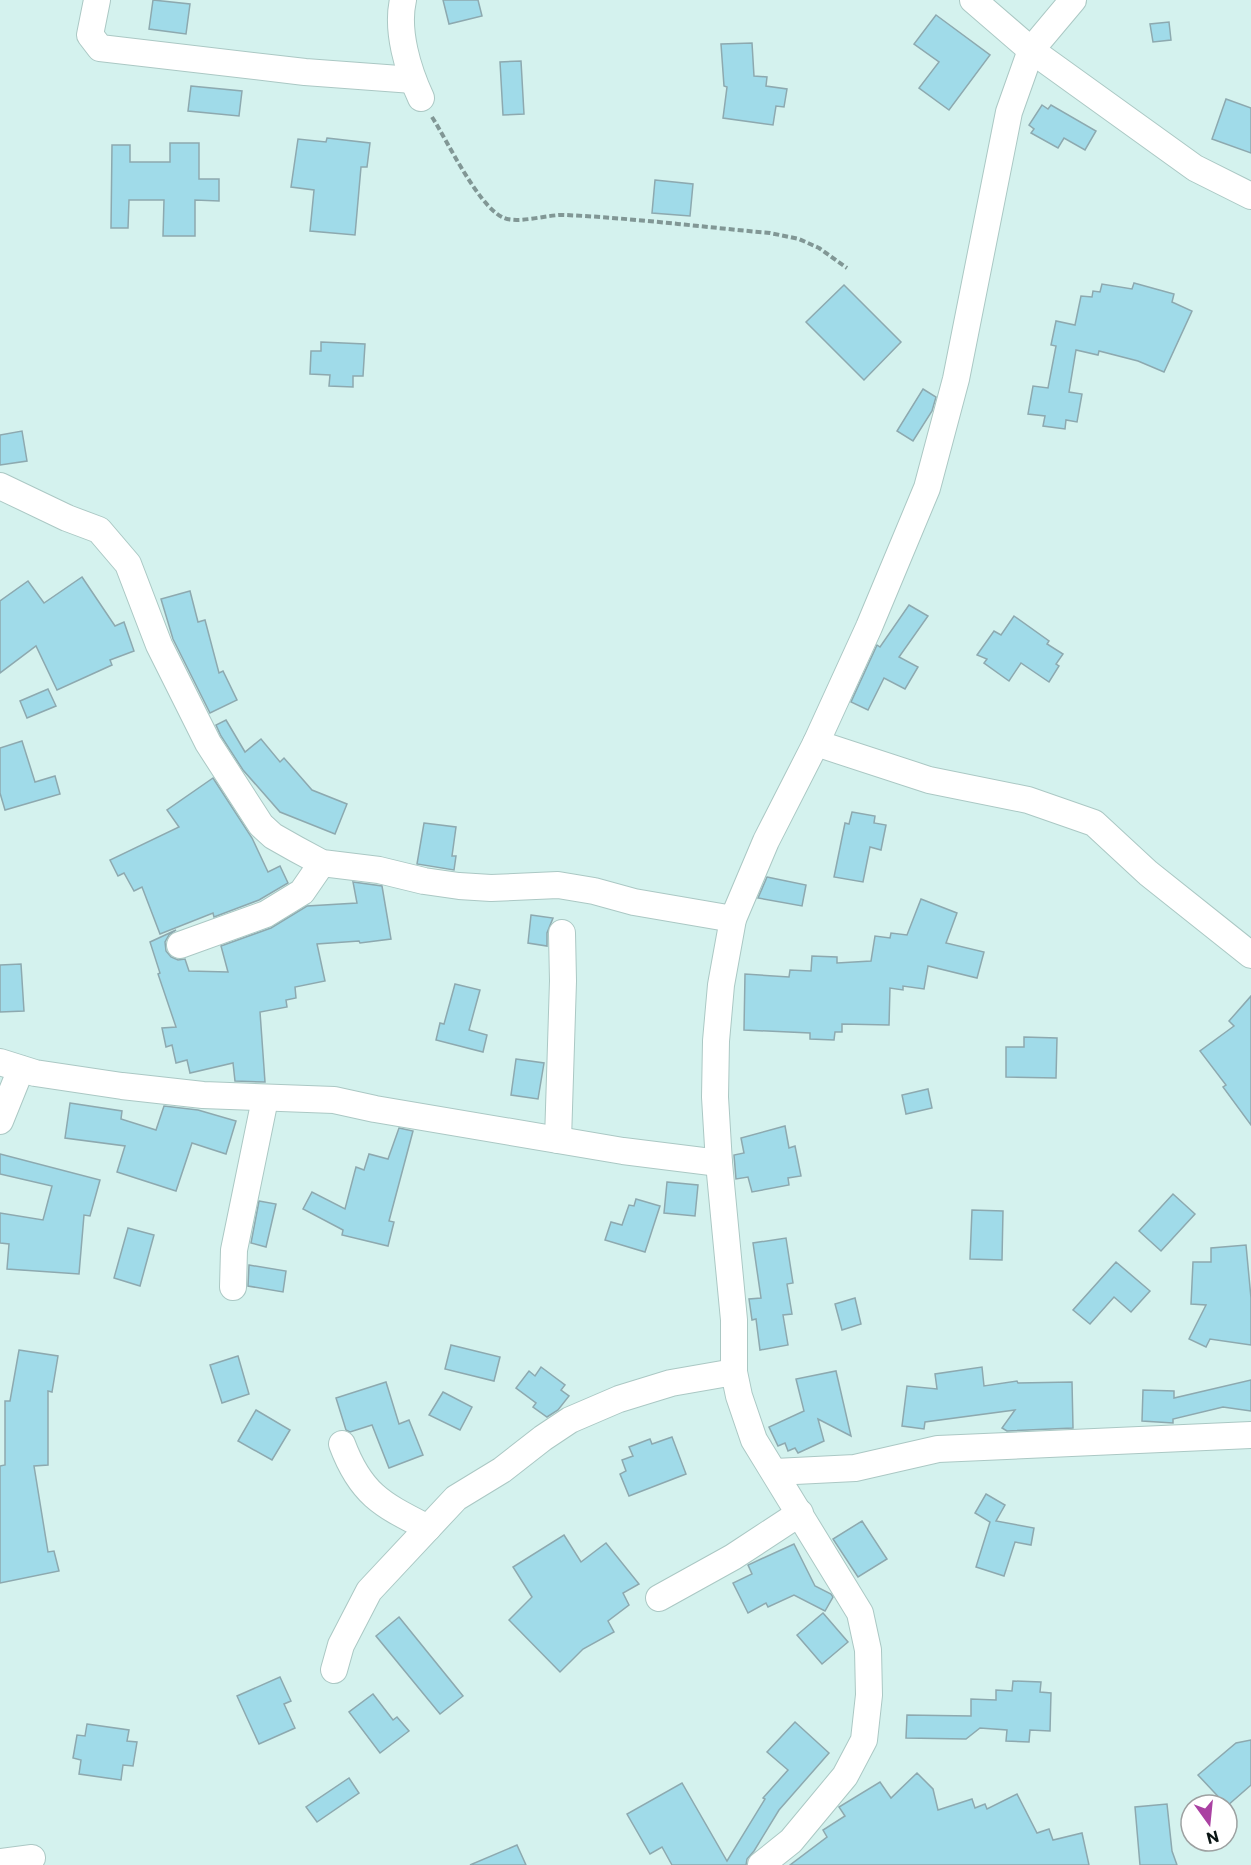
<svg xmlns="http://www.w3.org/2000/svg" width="1251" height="1865" viewBox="0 0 1251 1865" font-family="Commissioner,sans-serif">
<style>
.building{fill:#a0dbe9;stroke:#8da9af;stroke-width:1.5}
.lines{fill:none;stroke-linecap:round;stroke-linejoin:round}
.minor-casing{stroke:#abc8c4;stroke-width:28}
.path{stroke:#819795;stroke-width:4;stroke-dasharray:6 3;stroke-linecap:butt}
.minor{stroke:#fff;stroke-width:26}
</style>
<rect width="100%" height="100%" fill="#d4f2ee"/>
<g class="building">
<path d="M153,0L190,4L186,34L149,29Z"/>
<path d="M443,0H478L482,16L449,24Z"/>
<path d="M936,15L990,55L949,110L919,88L939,62L914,44Z"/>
<path d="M1169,22L1171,40L1153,42L1150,24Z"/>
<path d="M752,43L754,76L767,77L766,86L787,89L784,107L776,106L773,125L723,118L727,87L724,86L721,44Z"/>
<path d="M521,61L524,114L503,115L500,62Z"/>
<path d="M191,86L242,91L239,116L188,111Z"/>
<path d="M1226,99L1251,108V153L1212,139Z"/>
<path d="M1042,105L1048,109L1051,105L1096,131L1085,150L1064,138L1058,148L1031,133L1034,129L1029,125Z"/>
<path d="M327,138L370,143L367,167H361L355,235L310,231L314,190L291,187L298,139L326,142Z"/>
<path d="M170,143H199V179H219V201L195,200V236H163L164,200H129L128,228H111L112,145H130V162H170Z"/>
<path d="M655,180L693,184L690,216L652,213Z"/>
<path d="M1134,283L1174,294L1172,302L1192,311L1164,372L1138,361L1099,351L1098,355L1076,350L1069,392L1082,394L1077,422L1066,420L1065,429L1043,426L1045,416L1028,414L1033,386L1048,388L1056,346L1051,345L1056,321L1075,325L1081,296L1092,297L1093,291L1100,292L1102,284L1132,289Z"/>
<path d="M844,285L901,342L864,380L806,322Z"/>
<path d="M321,342L365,344L363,376H353V387L329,386L330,375L310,374L311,351H321Z"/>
<path d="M923,389L936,397L932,411L913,441L897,431Z"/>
<path d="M22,431L27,461L0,465V435Z"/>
<path d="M82,577L115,626L124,622L134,651L110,660L112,665L57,690L36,646L0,673V601L28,581L44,603Z"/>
<path d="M190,591L198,622L205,620L219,673L223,671L237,700L210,713L173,639L161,599Z"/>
<path d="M909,605L928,616L899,657L918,667L905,689L884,678L868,710L851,702L877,645L880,647Z"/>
<path d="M1014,616L1049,641L1047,644L1063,654L1056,664L1059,666L1049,682L1021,663L1009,681L984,663L987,659L977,655L994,631L1001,635Z"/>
<path d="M48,689L56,706L27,718L20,701Z"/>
<path d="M226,720L245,752L261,739L280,762L284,758L312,790L347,804L335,834L280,812L243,770L221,736L216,725Z"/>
<path d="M22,741L35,782L55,776L60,794L5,810L0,793V748Z"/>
<path d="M213,778L252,838L268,872L280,866L288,883L259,900L214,917L213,913L160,934L142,887L134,891L124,873L118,876L110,860L179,827L167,810Z"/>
<path d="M852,812L875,816L874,823L886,825L881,850L870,847L863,882L834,877L845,823L849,824Z"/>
<path d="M424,823L456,827L452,856H456L454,870L417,864Z"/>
<path d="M767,877L806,885L802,906L758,898Z"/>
<path d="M353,882L382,886L391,939L360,943L359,941L317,944L325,981L295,987L296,998L286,1000L287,1007L260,1012L265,1082L235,1081L233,1063L190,1073L187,1060L176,1063L172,1045L166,1047L162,1028L176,1027L158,974L160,973L150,942L176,930L169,935L165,942L166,951L171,957L178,960L185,959L189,971L228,972L221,946L271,928L307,906L357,903Z"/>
<path d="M921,899L957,913L946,943L984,952L977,978L928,966L924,989L903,986V990L890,988L889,1025L842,1024V1032H835L834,1040L810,1039V1033L744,1030L745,974L789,977L790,970L811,971L812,956L837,957V963L871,961L875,936L890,938L891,933L907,935Z"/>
<path d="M531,915L553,918L547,933V946L528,943Z"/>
<path d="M21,964L24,1011L0,1012V965Z"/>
<path d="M455,984L480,990L469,1030L487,1035L483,1052L436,1040L440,1023L444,1024Z"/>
<path d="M1251,996V1125L1223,1087L1226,1085L1200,1051L1234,1026L1229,1021Z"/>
<path d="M1024,1037L1057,1038L1056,1078L1006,1077V1047H1024Z"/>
<path d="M516,1059L544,1063L538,1099L511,1095Z"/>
<path d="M928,1089L932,1108L906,1114L902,1095Z"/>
<path d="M70,1103L122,1111L121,1119L156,1130L164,1106L198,1110L236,1121L226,1154L192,1143L176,1191L117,1172L125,1146L65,1138Z"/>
<path d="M785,1126L789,1148L795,1146L801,1176L788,1178L789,1185L752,1192L748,1177L736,1179L734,1155L744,1153L741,1138Z"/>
<path d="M399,1128L413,1131L389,1221L394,1222L388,1246L342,1235L343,1230L303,1209L312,1192L345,1209L356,1167L364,1170L369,1154L388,1159Z"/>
<path d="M0,1154L100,1180L90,1216L84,1215L79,1274L7,1269L9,1244L0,1243V1213L43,1220L52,1186L0,1174Z"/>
<path d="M667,1182L698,1185L695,1216L664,1213Z"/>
<path d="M1173,1194L1195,1214L1161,1251L1139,1231Z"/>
<path d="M636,1199L660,1206L645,1252L605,1240L611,1222L622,1225L629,1205L634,1206Z"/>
<path d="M259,1201L276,1204L266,1247L251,1243Z"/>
<path d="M972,1210L1003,1211L1002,1260L970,1259Z"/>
<path d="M128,1228L154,1235L140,1286L114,1278Z"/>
<path d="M786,1238L793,1283L787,1284L792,1314L783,1315L788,1345L760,1350L756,1319L752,1320L749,1299L761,1298L753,1243Z"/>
<path d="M1246,1245L1251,1298V1345L1210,1339L1206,1347L1189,1339L1206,1305L1191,1304L1193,1262H1211V1248Z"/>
<path d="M1116,1262L1150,1291L1131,1312L1114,1297L1090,1324L1073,1310Z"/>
<path d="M249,1265L286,1271L283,1292L248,1286Z"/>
<path d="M855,1298L861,1324L842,1330L835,1304Z"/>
<path d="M451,1345L500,1357L494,1381L445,1369Z"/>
<path d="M19,1350L58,1356L52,1392L48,1391V1465L34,1466L48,1552L54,1551L59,1571L0,1583V1466L5,1465V1401H10Z"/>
<path d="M238,1356L249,1394L222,1403L210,1365Z"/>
<path d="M541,1367L565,1385L561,1390L569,1396L558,1410L547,1417L533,1407L536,1403L516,1388L529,1371L535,1376Z"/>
<path d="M982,1367L984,1386L1017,1381L1018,1383L1072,1382L1073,1428L1007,1431L1002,1428L1015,1410L925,1422L924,1429L902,1426L907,1386L937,1389L935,1374Z"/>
<path d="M836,1371L851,1436L818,1419L824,1441L798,1453L795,1448L788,1451L785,1443L778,1446L769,1427L804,1411L796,1379Z"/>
<path d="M1251,1380V1411L1223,1407L1173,1419V1423L1142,1421L1143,1390L1174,1391V1398Z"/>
<path d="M386,1382L399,1424L409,1420L423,1455L389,1468L372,1425L350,1432L346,1430L336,1398Z"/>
<path d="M443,1392L472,1407L460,1430L429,1415Z"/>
<path d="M256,1410L290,1430L272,1460L238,1441Z"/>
<path d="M672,1437L686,1474L629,1496L620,1474L626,1471L622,1460L633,1456L629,1447L650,1439L652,1444Z"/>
<path d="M986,1494L1005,1505L996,1521L1034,1528L1031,1545L1015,1542L1004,1576L976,1567L990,1522L975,1513Z"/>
<path d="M862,1521L887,1559L858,1577L833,1539Z"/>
<path d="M564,1535L581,1562L606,1543L639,1584L623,1593L629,1605L608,1621L614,1632L583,1649L560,1672L509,1620L532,1597L513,1567Z"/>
<path d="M794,1544L815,1586L831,1594L833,1597L825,1611L794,1595L768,1607L766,1603L748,1613L733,1583L752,1574L748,1565Z"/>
<path d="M823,1613L848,1642L822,1664L797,1635Z"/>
<path d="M399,1617L463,1696L440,1714L376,1636Z"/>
<path d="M280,1677L291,1701L284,1704L295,1728L259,1744L237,1696Z"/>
<path d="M1013,1681L1041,1682L1040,1692L1051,1693L1050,1731L1030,1730L1029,1742L1006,1741L1007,1730L980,1728L966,1739L906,1738L907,1715L971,1716V1699L996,1700V1690L1012,1691Z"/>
<path d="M373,1694L393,1720L397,1717L409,1731L380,1753L349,1712Z"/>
<path d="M795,1722L829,1753L779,1810L754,1851L747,1859L746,1865H672L662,1847L650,1854L627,1814L682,1783L727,1861L765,1799L763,1798L788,1770L767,1752Z"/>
<path d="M87,1724L129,1730L127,1741L137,1742L133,1766L123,1765L121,1780L79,1774L81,1760L73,1758L77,1735L85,1736Z"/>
<path d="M1251,1740V1785L1227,1806L1198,1775L1236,1743Z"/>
<path d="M917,1773L933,1789L938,1810L972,1799L975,1808L985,1804L987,1809L1017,1794L1037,1833L1049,1829L1053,1840L1082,1833L1089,1865H790L827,1837L823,1830L845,1816L839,1807L880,1782L891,1798Z"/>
<path d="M349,1778L359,1793L317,1822L306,1807Z"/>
<path d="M1167,1804L1172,1851L1177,1865H1140L1135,1807Z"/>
<path d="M517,1845L526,1865H470Z"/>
</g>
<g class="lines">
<g class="minor-casing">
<g id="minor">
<path d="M97,0L90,35L100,48L305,72L413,80"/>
<path d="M403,0C396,31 408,70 421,98"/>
<path d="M973,0L1031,50L1195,168L1251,196"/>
<path d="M0,486L67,518L99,530L128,564L159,645L208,743L261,825L273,836L296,849L322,863L379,870L424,881L459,886L491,888L558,885L594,891L634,902L733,919"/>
<path d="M816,743L929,780L1028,800L1094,823L1148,873L1251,955"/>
<path d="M180,945L266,914L302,892L322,863"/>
<path d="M0,1062L35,1073L122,1086L203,1095L334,1100L375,1109L623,1151L719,1163"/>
<path d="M0,1121L21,1069"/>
<path d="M558,1140L563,981L562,933"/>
<path d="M233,1287L234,1250L265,1099"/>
<path d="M342,1444C361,1495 383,1505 428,1528"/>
<path d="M775,1472L855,1468L938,1449L1251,1435"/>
<path d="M659,1598L733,1557L800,1513"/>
<path d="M334,1670L341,1645L369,1591L456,1498L502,1470L543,1438L570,1420L619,1399L671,1383L734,1372"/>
<path d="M0,1862L32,1858"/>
<path d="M761,1865L791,1841L845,1776L864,1740L869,1695L868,1650L860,1613L754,1440L739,1396L734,1372V1320L719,1163L715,1097L716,1041L721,985L733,919L766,841L816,743L869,627L927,488L956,379L1009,112L1031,50L1073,0"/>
</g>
</g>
<path class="path" d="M432,117C448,142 477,204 502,217C516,225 548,214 565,215C633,218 702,227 770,233L799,239L819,248L847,268"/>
<use href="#minor" class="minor"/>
</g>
<g transform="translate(1209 1823) rotate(165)"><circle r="28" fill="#ffffff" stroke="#9da1a1" stroke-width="1.5"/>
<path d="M0-4.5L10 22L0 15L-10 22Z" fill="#aa41a2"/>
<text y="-9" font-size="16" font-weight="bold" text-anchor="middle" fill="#0a1514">N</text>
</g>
</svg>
